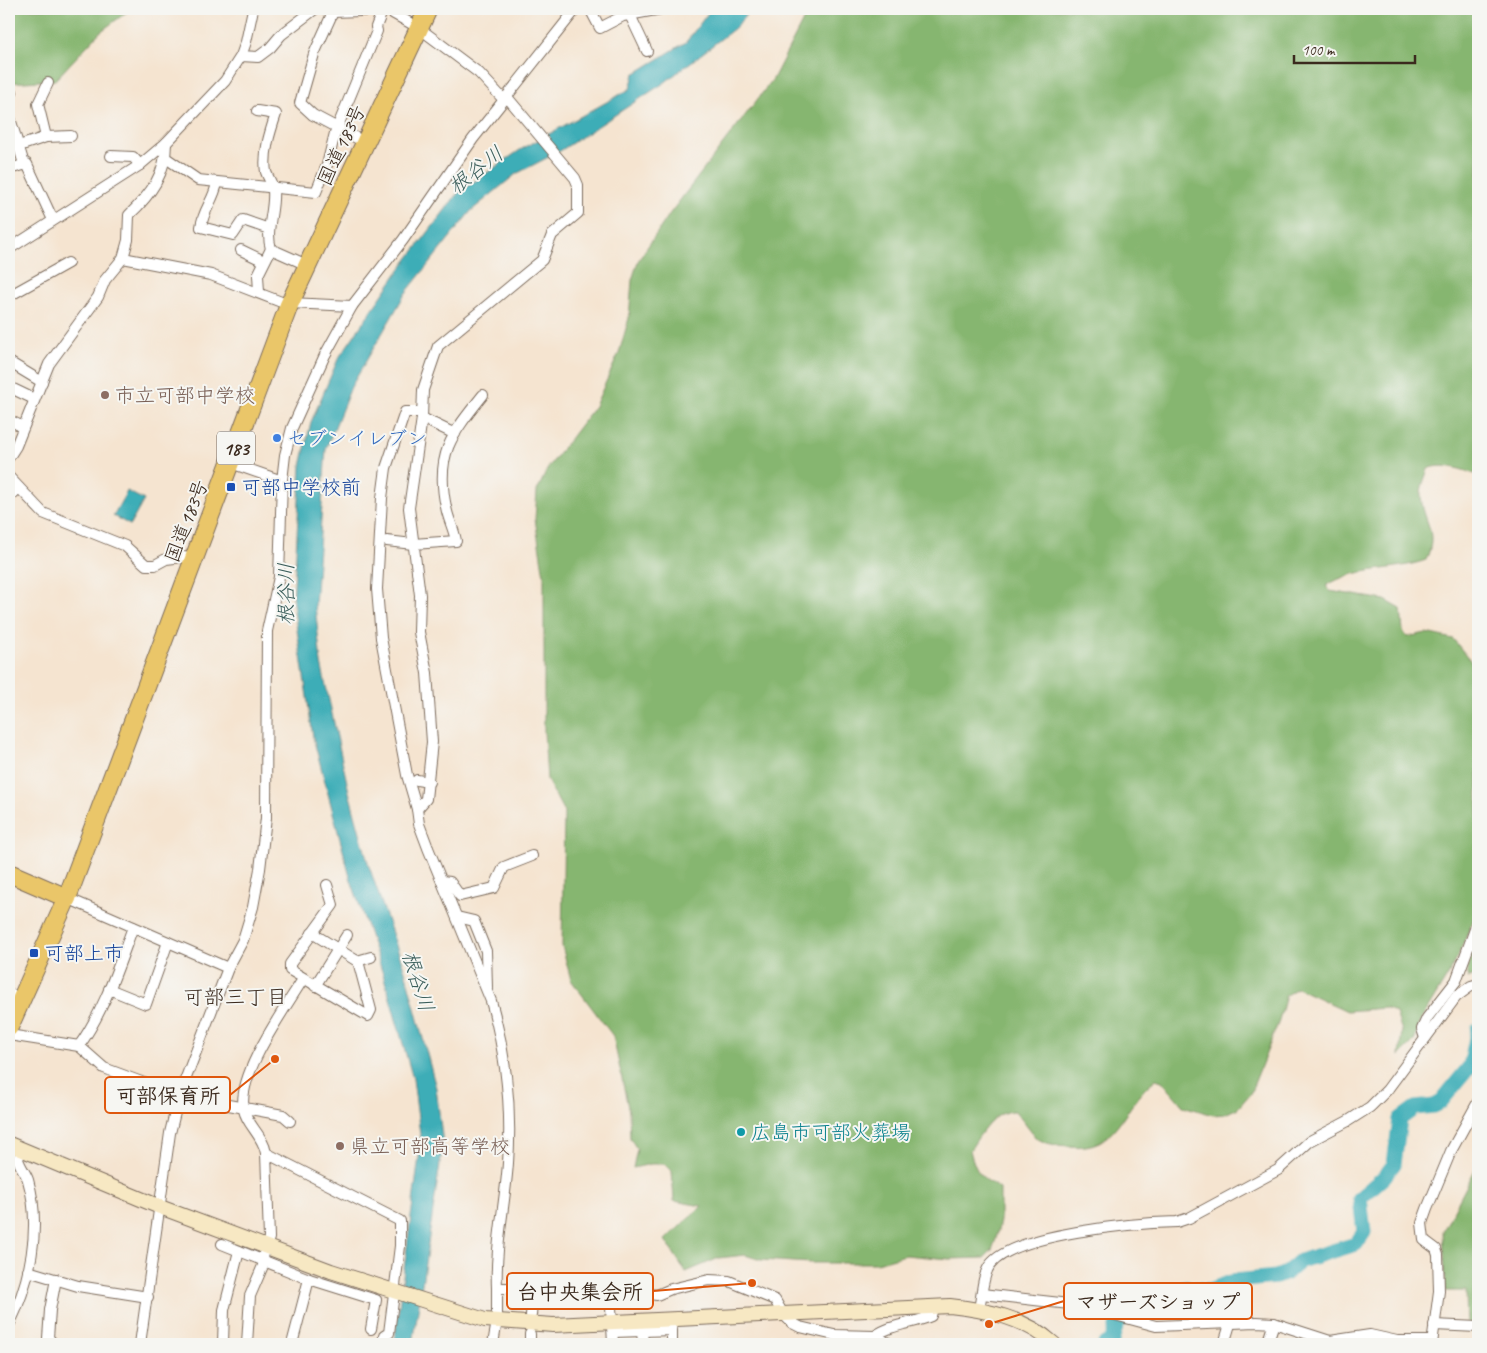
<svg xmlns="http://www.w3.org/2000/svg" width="1487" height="1353" viewBox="0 0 1487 1353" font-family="Caveat,'Klee One',sans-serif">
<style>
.forest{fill:#86b66f;stroke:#607046}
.water{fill:#3cadb7;stroke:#3c6c6a}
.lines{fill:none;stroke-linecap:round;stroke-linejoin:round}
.river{stroke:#3cadb7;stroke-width:15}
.street-casing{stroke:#7c6b5c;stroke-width:12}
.secondary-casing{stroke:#7c6b5c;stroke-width:16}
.highway-casing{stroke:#7c6b5c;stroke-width:20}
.street{stroke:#fff;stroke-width:10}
.secondary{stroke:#f7e8c3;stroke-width:14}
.highway{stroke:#eac669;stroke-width:18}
.education-dot{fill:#8d6e63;stroke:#f6f6f2;stroke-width:2}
.shop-dot{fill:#3f7fe0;stroke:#f6f6f2;stroke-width:2}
.transit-dot{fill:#1a4fb4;stroke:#f6f6f2;stroke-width:2}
.culture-dot{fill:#0f9aa8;stroke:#f6f6f2;stroke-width:2}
.labels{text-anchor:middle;stroke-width:4;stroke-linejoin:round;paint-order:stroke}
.shield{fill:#f6f6f2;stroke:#73675e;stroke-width:1}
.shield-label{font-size:19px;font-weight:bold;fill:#3b2a1e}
.street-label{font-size:20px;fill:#3b2a1e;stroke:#f6f6f2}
.education-label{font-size:20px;fill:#785e54;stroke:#f6f6f2;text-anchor:start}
.shop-label{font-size:20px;fill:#366cbe;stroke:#f6f6f2;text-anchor:start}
.transit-label{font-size:20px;fill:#164399;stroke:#f6f6f2;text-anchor:start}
.culture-label{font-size:20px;fill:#0d838f;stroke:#f6f6f2;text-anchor:start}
.water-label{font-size:21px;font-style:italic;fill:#3b5e5b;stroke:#f6f6f2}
.neighbourhood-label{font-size:21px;fill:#3b2a1e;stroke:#f6f6f2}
.leader{fill:none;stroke:#df570d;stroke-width:2}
.callout-dot{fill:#df570d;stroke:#f6f6f2;stroke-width:2}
.callout{fill:#f6f6f2;stroke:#df570d;stroke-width:2}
.callout-label{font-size:21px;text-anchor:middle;font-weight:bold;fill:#3b2a1e}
</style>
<rect width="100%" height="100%" fill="#f6f6f2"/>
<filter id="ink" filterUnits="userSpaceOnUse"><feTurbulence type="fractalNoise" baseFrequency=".02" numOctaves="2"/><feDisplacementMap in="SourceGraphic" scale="10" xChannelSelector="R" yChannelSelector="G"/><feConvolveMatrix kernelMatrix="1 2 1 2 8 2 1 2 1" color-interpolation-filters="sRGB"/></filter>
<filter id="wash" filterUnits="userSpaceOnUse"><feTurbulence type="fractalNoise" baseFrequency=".0096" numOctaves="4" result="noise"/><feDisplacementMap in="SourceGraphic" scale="20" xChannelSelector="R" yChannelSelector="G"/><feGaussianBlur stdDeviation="1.12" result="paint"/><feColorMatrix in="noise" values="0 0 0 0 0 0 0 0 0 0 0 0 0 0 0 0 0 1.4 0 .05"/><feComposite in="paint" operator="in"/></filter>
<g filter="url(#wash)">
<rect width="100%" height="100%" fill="#f5e4d0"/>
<g class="forest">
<path d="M9,9H131L100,32L55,80L9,83Z"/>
<path d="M809,9H1478V475C1463,470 1443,462 1428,469C1426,476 1420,488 1421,496C1423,523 1439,531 1426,560C1393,572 1356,566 1326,586L1330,591L1385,600L1401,609L1403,631L1407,637L1426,633L1453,639L1478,670V909L1454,965L1421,1020L1414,1041L1399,1056L1402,1031L1396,1013L1385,1008L1347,1011L1297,988L1286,995L1279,1021L1250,1094L1238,1108L1225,1114L1213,1115L1183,1106L1162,1081L1156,1079C1120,1106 1121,1152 1069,1146C1059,1145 1050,1145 1042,1141L1036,1138L1015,1111C994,1110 980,1135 970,1150C976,1174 980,1176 1000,1189V1221L996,1239L992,1250L984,1258L949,1259L905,1255L877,1263H811L761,1260L745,1255L719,1258L686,1272L665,1240L702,1206L674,1201L672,1171L664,1164H651L633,1168L637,1149L630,1138L629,1112L613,1036L571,980L562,946L564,812L547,780L544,731V576L535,519L537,491L548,468L595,406L619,353L629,318L632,280L638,261L671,212L773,79Z"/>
<path d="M1478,939V975L1468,978L1467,967Z"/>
<path d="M1478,1164V1325H1467L1466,1291H1446L1443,1231Z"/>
</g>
<g class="water">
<path d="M711,9H751L735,28L664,83L560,151L516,174L471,211L405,294L351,387L326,449L315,605L321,663L349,792L369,866L406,974L436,1088L443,1144L413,1344H394L421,1142L413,1079L383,974L350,877L313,737L293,603L301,466L311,422L338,359L398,272L458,193L520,150L630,89L634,74L686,42Z"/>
<path d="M127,491L144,500L130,525L113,516Z"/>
</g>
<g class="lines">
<path class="river" d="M1105,1344L1112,1341L1117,1324L1127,1315L1144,1311L1156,1298L1162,1295L1186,1288L1209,1290L1234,1281L1276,1277L1286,1273L1300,1261L1356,1244L1364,1232L1360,1198L1384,1177L1394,1164L1400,1119L1415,1108L1434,1106L1440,1103L1470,1066L1478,1030"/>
</g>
</g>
<g filter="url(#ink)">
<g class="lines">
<g class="street-casing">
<g id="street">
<path d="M325,9L333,12L314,54L300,103L313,115L366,143"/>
<path d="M590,9L600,28L623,16L661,9"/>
<path d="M333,12L387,10L419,28L479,73L504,100"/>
<path d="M630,15L647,51"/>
<path d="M241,56L258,57L270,48L281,35L315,9"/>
<path d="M9,101L12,92"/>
<path d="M257,111L276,114C270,132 263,153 266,172C268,178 273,184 273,190C275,210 265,229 271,249L307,265"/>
<path d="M9,115L24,164"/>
<path d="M46,137L38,104L48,83"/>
<path d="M19,146L46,137L71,136"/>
<path d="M111,156L133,157L140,165"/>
<path d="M166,158L198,180L316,192L327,165L335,133L377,31L376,27L383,9"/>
<path d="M9,169L27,164L53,220"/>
<path d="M217,183C214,200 203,210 201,227L233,235L243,220L269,229"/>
<path d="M9,249L140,165L166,143L225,81L241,56L246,42L253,9"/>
<path d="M241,250L264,261"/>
<path d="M123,258L211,275L289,305"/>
<path d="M259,292L258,275L271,249"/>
<path d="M9,296L68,263"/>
<path d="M290,303L352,306"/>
<path d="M9,362L42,382"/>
<path d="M9,387L34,399"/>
<path d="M422,412H405L386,468L382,498L377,589L381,638L407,775L417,809L426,799L432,742L427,673L419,632L420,595L409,508L422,418L423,390L438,346L542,260L552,235L578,213V185L575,178L507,97"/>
<path d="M422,418L455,434"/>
<path d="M9,420L23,427"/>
<path d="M9,457L16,446L49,364L98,297L105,280L123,258L128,240L129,215C151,194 166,174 166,143"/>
<path d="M231,463L282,481"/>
<path d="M9,477L43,513L125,546L146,565H155L166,559L183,557L194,559"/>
<path d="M9,497L19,488"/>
<path d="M387,541L413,544L456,541C454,529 448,519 446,507C435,455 451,435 483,395"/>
<path d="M417,780L429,782"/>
<path d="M417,809L419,824L428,848L491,1001C506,1054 512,1108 508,1163C505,1205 495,1247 497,1288"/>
<path d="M442,881L450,882L460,896L494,888L504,867L532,856"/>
<path d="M327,885L333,905L290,964V970L368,1016L371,1010L358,961"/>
<path d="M67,898L228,968"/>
<path d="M457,917L474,921L486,951L487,988"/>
<path d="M312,933L357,961L371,957"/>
<path d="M315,986L347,935"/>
<path d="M109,989L146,1004L168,942"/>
<path d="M9,994L22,998"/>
<path d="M9,1035L79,1046C104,1011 118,967 133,927"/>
<path d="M1425,1038L1422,1029L1427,1018L1456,981L1478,921"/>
<path d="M79,1046L104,1068L179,1096L283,1115L290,1121"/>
<path d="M266,1153L400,1221V1246L389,1333L384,1336L383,1344"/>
<path d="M222,1244L309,1279L376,1300L371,1329"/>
<path d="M262,1260L269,1238L266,1153C263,1135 247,1125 244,1110C236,1075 285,1009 303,979"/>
<path d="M28,1271L78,1286L148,1297"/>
<path d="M610,1289L613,1344"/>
<path d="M982,1294L1078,1305L1156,1326L1257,1322L1274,1323L1330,1341L1370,1335L1397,1341H1432"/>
<path d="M979,1309C982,1296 982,1276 990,1265C1014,1233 1137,1223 1177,1222L1189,1218L1278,1170L1310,1141L1348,1121L1370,1107L1387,1090L1456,997L1471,986L1478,984"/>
<path d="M531,1315L533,1296"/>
<path d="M9,1325C30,1282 42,1228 28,1180C26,1173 20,1167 18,1159L22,1149"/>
<path d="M1434,1325L1478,1327"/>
<path d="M642,1331L643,1344"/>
<path d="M613,1332L672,1330V1344"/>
<path d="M875,1336C891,1324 913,1324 931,1316L933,1307"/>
<path d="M54,1344L48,1338L50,1310L56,1279"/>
<path d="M140,1344L170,1133L179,1096L228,968L243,940L253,907L260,869L266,818L267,631L279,577L282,481L285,455L292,428L325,355L352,306L403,240L473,139L576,9"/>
<path d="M223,1344L224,1310L239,1251"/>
<path d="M247,1344L250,1296L265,1261"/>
<path d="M292,1344L309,1279"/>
<path d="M493,1344L497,1321V1288H513L533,1296L567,1284H601L610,1289L657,1295L671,1289L709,1280L729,1281L775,1300L783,1314L792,1323L800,1327L834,1335L875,1336L890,1344"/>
<path d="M530,1344V1334"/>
<path d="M1224,1344L1231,1321"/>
<path d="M1267,1344L1274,1323"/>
<path d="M1432,1344L1439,1291L1438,1255L1436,1249L1424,1240L1422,1223L1427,1209L1451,1151L1478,1102"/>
</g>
</g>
<g class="secondary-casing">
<path id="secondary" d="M9,1144L160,1207L331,1271L485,1320L553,1325L950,1306C987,1310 1026,1318 1054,1344"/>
</g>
<g class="highway-casing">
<g id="highway">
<path d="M9,873L67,898"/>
<path d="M9,1027L67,898L289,305L428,9"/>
</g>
</g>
<use href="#street" class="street"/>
<use href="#secondary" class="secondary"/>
<use href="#highway" class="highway"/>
</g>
</g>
<g class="education-dot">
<circle cx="105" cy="395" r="5"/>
<circle cx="340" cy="1146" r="5"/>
</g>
<circle class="shop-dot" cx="277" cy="438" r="5"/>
<g class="transit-dot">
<rect x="226" y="482" width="10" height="10" rx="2.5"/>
<rect x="29" y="948" width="10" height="10" rx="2.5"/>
</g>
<circle class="culture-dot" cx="741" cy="1132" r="5"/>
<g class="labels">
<rect class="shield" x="217" y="431.5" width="38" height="33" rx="4"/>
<g class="shield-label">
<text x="236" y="455">183</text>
</g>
<g class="street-label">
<text transform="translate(341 145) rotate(-65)" y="7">国道183号</text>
<text transform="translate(186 521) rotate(-69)" y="7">国道183号</text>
</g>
<g class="education-label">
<text x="115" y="402">市立可部中学校</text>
<text x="350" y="1153">県立可部高等学校</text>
</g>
<g class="shop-label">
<text x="287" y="445">セブンイレブン</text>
</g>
<g class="transit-label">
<text x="241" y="494">可部中学校前</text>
<text x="44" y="960">可部上市</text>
</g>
<g class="culture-label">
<text x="751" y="1139">広島市可部火葬場</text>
</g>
<g class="water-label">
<text transform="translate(476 170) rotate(-38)" y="7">根谷川</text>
<text transform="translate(286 594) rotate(-90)" y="7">根谷川</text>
<text transform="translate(418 981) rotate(73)" y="7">根谷川</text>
</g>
<g class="neighbourhood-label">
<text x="235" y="1004">可部三丁目</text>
</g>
</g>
<path class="leader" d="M275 1059L230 1095M752 1283L653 1291M989 1324L1064 1301"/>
<g class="callout-dot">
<circle cx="275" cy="1059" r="5"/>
<circle cx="752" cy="1283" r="5"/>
<circle cx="989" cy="1324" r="5"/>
</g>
<g class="callout">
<rect x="105" y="1077" width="125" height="36" rx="5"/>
<rect x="507" y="1273" width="146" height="36" rx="5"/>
<rect x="1064" y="1283" width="188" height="36" rx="5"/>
</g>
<g class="callout-label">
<text x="168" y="1103">可部保育所</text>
<text x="580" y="1299">台中央集会所</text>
<text x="1158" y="1309">マザーズショップ</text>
</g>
<rect width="1487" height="1353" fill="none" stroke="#f6f6f2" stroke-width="30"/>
<path d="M1294 55v8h121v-8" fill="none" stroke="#3b2a1e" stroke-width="2.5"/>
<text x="1302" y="55" font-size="15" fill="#3b2a1e" stroke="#f6f6f2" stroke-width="4" paint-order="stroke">100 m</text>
</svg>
